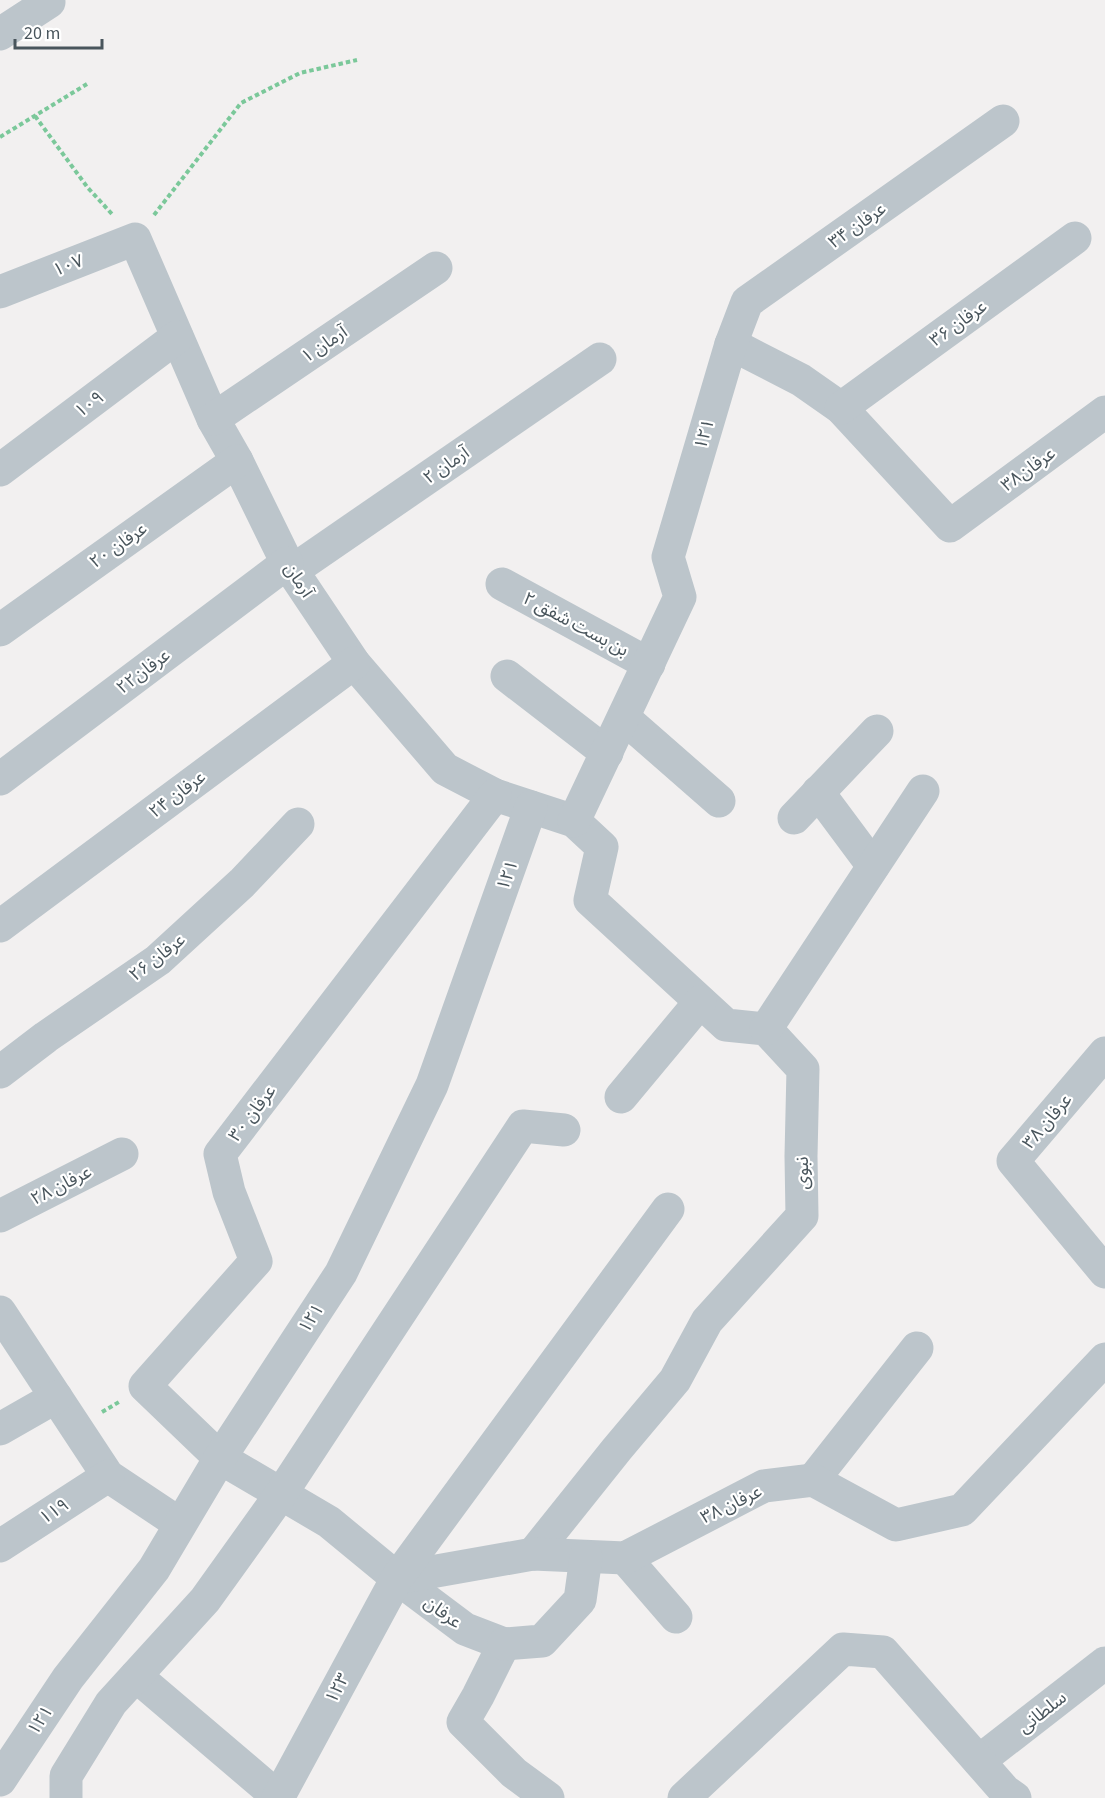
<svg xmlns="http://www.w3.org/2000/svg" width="1105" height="1798" viewBox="0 0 1105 1798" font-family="'Source Sans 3','Noto Sans Arabic',sans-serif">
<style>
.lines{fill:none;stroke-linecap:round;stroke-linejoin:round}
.path{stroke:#7bc89a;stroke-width:4;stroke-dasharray:4.5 3;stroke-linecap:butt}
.minor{stroke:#bcc5cb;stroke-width:33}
.labels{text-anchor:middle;stroke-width:4.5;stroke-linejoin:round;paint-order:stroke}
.street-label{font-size:18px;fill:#49555c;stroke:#fff}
</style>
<rect width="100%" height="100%" fill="#f2f0f0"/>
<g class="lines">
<g class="path">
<path d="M35,116L88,188L112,214"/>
<path d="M0,137L87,84"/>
<path d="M154,215L241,103L300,73L357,60"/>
<path d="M102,1412L119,1402"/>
</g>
<g class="minor">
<path d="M0,34L49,2"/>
<path d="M0,292L135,239L213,419L237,461L287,563L354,663L445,769L495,795L574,821L602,847L590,900L726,1025L766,1029L803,1069L801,1156L802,1216L707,1321L675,1380L617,1449L533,1554"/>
<path d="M731,344L801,380L841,408L950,526L1105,412"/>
<path d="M841,408L1075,238"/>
<path d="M213,419L436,268"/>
<path d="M0,470L177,337"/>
<path d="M292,571L600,359"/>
<path d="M502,584L649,664"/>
<path d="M0,630L237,461"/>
<path d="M507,676L607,753"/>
<path d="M624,718L719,801"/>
<path d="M0,779L287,563"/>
<path d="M818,792L873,866"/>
<path d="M495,795L220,1154L229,1192L256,1261L145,1386L220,1458L329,1522L397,1578L465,1629L504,1644L478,1696L463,1722L514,1773L548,1798"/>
<path d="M794,818L877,731"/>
<path d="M574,821L680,597L668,557L731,344L747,302L1003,121"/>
<path d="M0,926L354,663"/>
<path d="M766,1029L923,791"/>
<path d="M1105,1053L1013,1161L1105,1272"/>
<path d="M0,1072L46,1037L158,960L242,883L298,824"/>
<path d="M621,1097L700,1002"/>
<path d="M0,1216L122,1154"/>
<path d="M0,1312L108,1476L180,1524"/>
<path d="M0,1429L56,1397"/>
<path d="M813,1480L917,1348"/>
<path d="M0,1546L108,1476"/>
<path d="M625,1558L676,1617"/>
<path d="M397,1578L533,1554L625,1558L764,1486L813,1480L896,1525L962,1510L1105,1359"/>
<path d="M504,1644L542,1641L580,1600L586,1557"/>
<path d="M136,1676L278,1797"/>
<path d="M979,1761L1105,1663"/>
<path d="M0,1780L68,1678L154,1569L220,1458L341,1273L432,1085L531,807"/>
<path d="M66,1798V1776L111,1703L205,1600L281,1494L523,1126L564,1130"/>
<path d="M278,1798L397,1578L668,1209"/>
<path d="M684,1798L843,1649L883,1652L1005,1791L1015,1798"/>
</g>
</g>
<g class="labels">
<g class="street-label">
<text transform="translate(857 225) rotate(-35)" y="6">عرفان ۳۴</text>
<text transform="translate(68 265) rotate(-21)" y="6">۱۰۷</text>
<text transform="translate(958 323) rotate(-36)" y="6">عرفان ۳۶</text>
<text transform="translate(324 344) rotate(-34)" y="6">آرمان ۱</text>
<text transform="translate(89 404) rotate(-37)" y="6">۱۰۹</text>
<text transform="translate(704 434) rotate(-73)" y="6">۱۲۱</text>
<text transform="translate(446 465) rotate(-35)" y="6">آرمان ۲</text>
<text transform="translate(1028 469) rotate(-36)" y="6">عرفان۳۸</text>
<text transform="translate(118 545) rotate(-35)" y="6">عرفان ۲۰</text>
<text transform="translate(299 580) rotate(57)" y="6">آرمان</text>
<text transform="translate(576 624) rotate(28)" y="6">بن بست شفق ۲</text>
<text transform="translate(143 671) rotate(-37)" y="6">عرفان۲۲</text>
<text transform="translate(177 794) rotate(-37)" y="6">عرفان ۲۴</text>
<text transform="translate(507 875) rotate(-70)" y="6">۱۲۱</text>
<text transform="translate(157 957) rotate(-38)" y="6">عرفان ۲۶</text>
<text transform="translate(252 1113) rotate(-53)" y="6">عرفان ۳۰</text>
<text transform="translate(1047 1121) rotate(-50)" y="6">عرفان ۳۸</text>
<text transform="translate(802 1173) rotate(-91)" y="6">نبوی</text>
<text transform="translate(61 1185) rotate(-27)" y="6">عرفان ۲۸</text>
<text transform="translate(311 1318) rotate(-57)" y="6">۱۲۱</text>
<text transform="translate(731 1504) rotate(-26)" y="6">عرفان ۳۸</text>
<text transform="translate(54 1511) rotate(-33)" y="6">۱۱۹</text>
<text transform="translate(443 1612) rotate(36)" y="6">عرفان</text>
<text transform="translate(337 1688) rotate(-62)" y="6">۱۲۳</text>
<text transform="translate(1042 1712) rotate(-38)" y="6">سلطانی</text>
<text transform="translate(40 1720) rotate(-56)" y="6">۱۲۱</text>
</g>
</g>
<path d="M15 39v9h87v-9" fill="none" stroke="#49555c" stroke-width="3"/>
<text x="24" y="39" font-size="18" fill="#49555c" stroke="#ffffff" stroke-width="4.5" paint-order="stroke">20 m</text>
</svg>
